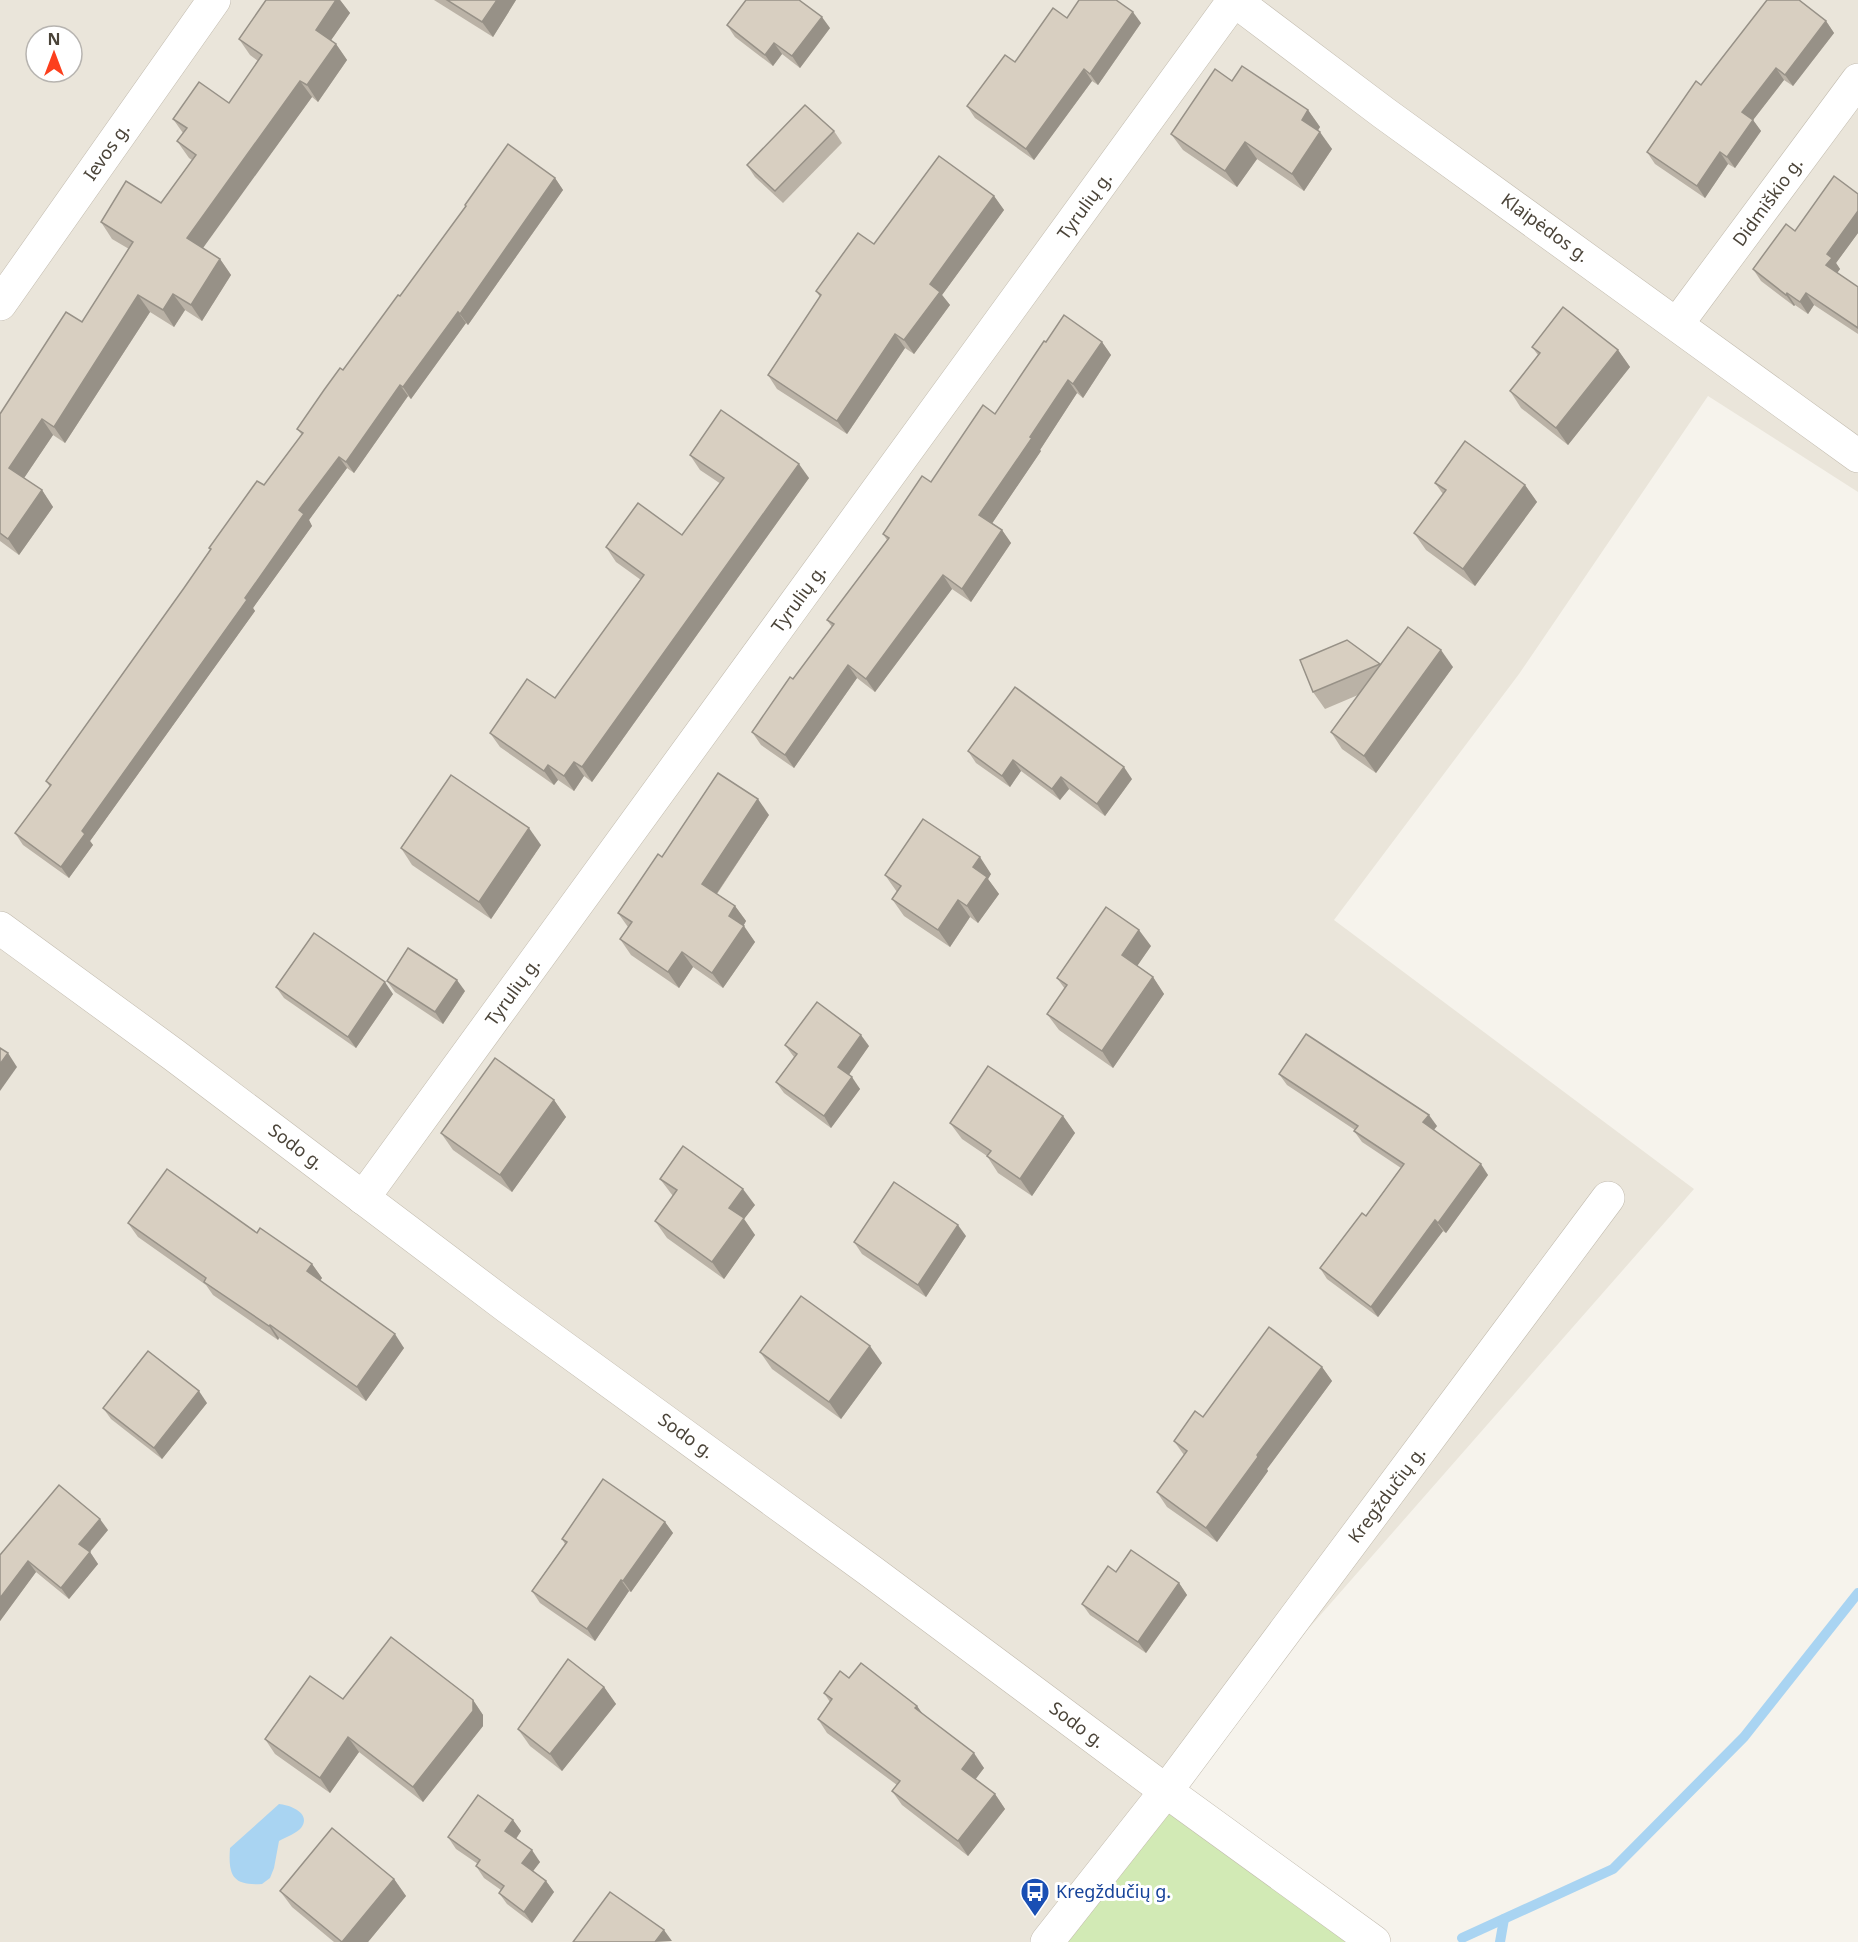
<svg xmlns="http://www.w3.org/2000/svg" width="1858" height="1942" viewBox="0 0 1858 1942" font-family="'Noto Sans',sans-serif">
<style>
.residential{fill:#eae5da;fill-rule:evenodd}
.green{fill:#d2eab5}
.water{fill:#a9d4f2}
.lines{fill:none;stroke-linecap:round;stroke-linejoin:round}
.stream{stroke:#a9d4f2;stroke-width:10}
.minor-casing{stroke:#c2bbae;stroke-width:34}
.minor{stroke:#fff;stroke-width:33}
.wall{fill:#bab2a6}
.shaded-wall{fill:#979187}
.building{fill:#d8cfc1;stroke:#979187;stroke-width:1.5}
.labels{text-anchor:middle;stroke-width:6;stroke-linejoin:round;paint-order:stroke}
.street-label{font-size:18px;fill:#4b4439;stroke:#fff}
.transit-label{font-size:18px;fill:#164399;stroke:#fff;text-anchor:start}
</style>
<rect width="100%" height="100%" fill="#f6f3ec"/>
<path class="residential" d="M0,0H1858V492L1708,396L1519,674L1334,920L1694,1189L1166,1791L1047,1942H0ZM36,36H72V72H36Z"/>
<path class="green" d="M1166,1791L1374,1942H1047Z"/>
<path class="water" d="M279,1804C290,1805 312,1813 301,1828C297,1833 286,1837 279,1841L274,1868L270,1878L262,1884C233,1886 228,1876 230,1848Z"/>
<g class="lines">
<g class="stream">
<path d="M1462,1938L1613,1869L1744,1737L1858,1593"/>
<path d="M1500,1942L1504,1919"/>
</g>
<g class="minor-casing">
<g id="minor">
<path d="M1234,0L1384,113L1858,456"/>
<path d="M0,304L214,0"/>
<path d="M1677,324L1858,80"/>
<path d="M0,928L174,1055L509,1308L872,1572L1166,1791L1374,1942"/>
<path d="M363,1198L1234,0"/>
<path d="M1047,1942L1166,1791L1608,1198"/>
</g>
</g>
<use href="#minor" class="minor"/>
</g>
<g class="wall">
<path d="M266,0H340L350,13L331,40L336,44L347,60L318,102L312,97L202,248L220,259L231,275L202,321L185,310L174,327L150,312L65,443L53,435L24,478L42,490L53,507L19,555L0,541V414L82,322L129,249L112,239L101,222L161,203L192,160L189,158L177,141L183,133L173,119L229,103L258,61L250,55L239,39Z"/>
<path d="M434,0H516L493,37Z"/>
<path d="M1067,18L1141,23L1098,85L1092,81L1034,160L975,118L967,106L1015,62Z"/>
<path d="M1826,21L1834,33L1793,86L1784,80L1753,120L1761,131L1735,168L1728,164L1705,198L1655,164L1647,152L1701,85Z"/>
<path d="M727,25L830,28L800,68L782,54L773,66L735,37Z"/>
<path d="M1232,81L1308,110L1320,127L1318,131L1332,149L1304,191L1257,159L1237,187L1183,150L1171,134Z"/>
<path d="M834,131L842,143L783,203L755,177L747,165Z"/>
<path d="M555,178L563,190L468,325L466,323L411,399L408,396L354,473L347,468L309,520L312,526L253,608L255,611L90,841L93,845L69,878L23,845L15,833L50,787L46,781L184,588L210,550L209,548L264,485L302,435L297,429L400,296L466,206L465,205Z"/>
<path d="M1858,194V233L1836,263L1840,269L1837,273L1858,287V334L1814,305L1808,314L1795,305L1794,306L1761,281L1753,269L1795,231Z"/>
<path d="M994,196L1004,210L942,295L950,305L914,354L905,348L847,434L777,389L768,375L820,297L816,291L874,244Z"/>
<path d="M1046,342H1102L1111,355L1083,398L1077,393L1040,450L1041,451L992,523L1002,530L1011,543L971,602L952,589L875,692L857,678L794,768L761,745L752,732L832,627L827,620L887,540L883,534L995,414Z"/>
<path d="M1532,347L1618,350L1630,367L1568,445L1521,408L1510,391L1538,355Z"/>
<path d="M690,455L809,478L592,782L584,776L574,791L558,780L554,785L500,747L490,733L555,698L641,580L616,562L606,547L682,535L721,484L700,470Z"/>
<path d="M1435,483L1525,485L1537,502L1475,586L1426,550L1414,533L1443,494Z"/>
<path d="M1380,664L1453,667L1376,773L1342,749L1331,732L1358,695L1325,709L1313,692Z"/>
<path d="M968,751L1132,779L1105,816L1069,789L1060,800L1021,771L1010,787L976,763Z"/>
<path d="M769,815L717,894L735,906L746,921L743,926L755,942L723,988L693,967L679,988L631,955L620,939L628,927L618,913L662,857Z"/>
<path d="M541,845L491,919L412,865L401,848Z"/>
<path d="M991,874L988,879L999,894L978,923L970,917L950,947L904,916L892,899L897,892L885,875Z"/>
<path d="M1151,946L1137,966L1153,977L1164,994L1113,1068L1059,1030L1047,1014L1065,989L1057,978Z"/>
<path d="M387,981L465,991L443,1024L395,992Z"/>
<path d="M276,987L393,994L356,1048L284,998Z"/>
<path d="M785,1045L869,1046L848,1075L860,1089L831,1128L784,1093L776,1082L794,1057Z"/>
<path d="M1279,1074L1437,1126L1434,1130L1488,1175L1446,1233L1443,1231L1378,1317L1327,1279L1320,1268L1366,1216L1401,1168L1362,1142L1354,1131L1355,1130L1287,1085Z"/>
<path d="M554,1100L566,1117L512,1192L453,1150L441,1133Z"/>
<path d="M1063,1116L1075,1133L1032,1196L998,1173L987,1156L962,1139L950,1123Z"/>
<path d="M660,1179L755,1205L744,1219L755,1235L724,1279L667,1238L655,1221L673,1196Z"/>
<path d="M128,1223L257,1233L312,1264L322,1278L320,1280L404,1348L366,1401L279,1338L278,1340L213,1295L206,1285L138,1237Z"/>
<path d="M966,1236L926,1297L862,1254L854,1242Z"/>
<path d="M760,1352L882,1363L841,1419L772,1369Z"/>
<path d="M1322,1367L1332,1381L1267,1469L1268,1471L1217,1542L1167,1507L1157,1492L1184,1455L1174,1441L1203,1417Z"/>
<path d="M207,1403L162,1459L111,1419L103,1408Z"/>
<path d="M665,1522L673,1533L631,1592L629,1591L595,1641L540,1603L532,1591L565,1544L562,1539Z"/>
<path d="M108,1530L90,1552L98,1564L69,1599L36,1572L0,1621V1555Z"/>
<path d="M1116,1572L1179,1583L1187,1595L1146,1653L1090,1615L1082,1604Z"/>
<path d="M849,1678L917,1706L923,1715L984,1768L975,1779L995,1794L1005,1809L968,1856L902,1805L892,1791L897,1785L827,1733L818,1719L830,1702L824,1693Z"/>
<path d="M604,1687L616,1704L562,1771L530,1746L518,1729Z"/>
<path d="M343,1699L473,1700L483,1715V1726L423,1802L359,1752L330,1793L275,1754L265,1739Z"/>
<path d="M513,1820L521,1831L516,1839L540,1862L533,1871L546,1881L554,1892L532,1923L507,1904L499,1893L501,1890L484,1878L476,1866L478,1864L456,1849L448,1837Z"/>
<path d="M394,1879L406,1896L368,1942H334L292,1907L280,1891Z"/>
</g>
<g class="shaded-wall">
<path d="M336,0H340L350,13L327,46L316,30Z"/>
<path d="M497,0H516L493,37L482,22Z"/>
<path d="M1133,12L1141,23L1098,85L1090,74Z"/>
<path d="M822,17L830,28L800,68L792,56Z"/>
<path d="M1826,21L1834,33L1793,86L1785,75Z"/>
<path d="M774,43L782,54L773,66L765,55Z"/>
<path d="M336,44L347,60L318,102L307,85Z"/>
<path d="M1776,68L1784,80L1750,124L1742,112Z"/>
<path d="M1084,69L1092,81L1034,160L1026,149Z"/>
<path d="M300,81L312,97L198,255L187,238Z"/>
<path d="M1308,110L1320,127L1313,137L1302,120Z"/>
<path d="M1753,120L1761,131L1735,168L1727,157Z"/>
<path d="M1320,132L1332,149L1304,191L1292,174Z"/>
<path d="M1245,142L1257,159L1237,187L1225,171Z"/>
<path d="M1720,152L1728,164L1705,198L1697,186Z"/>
<path d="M555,178L563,190L468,325L460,314Z"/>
<path d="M994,196L1004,210L942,295L950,305L914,354L904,340L930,284Z"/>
<path d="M1858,211V233L1836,263L1840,269L1834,277L1826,265L1827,254Z"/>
<path d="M220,259L231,275L202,321L191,305Z"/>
<path d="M1787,293L1795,305L1794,306L1786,295Z"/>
<path d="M1806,293L1814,305L1808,314L1800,302Z"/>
<path d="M173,294L185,310L174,327L163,310Z"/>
<path d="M138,295L150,312L65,443L54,427Z"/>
<path d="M458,312L466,323L411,399L403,387Z"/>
<path d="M895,334L905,348L847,434L837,421Z"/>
<path d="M1102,342L1111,355L1083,398L1073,384Z"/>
<path d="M1618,350L1630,367L1568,445L1556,428Z"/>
<path d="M1068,380L1077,393L1040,450L1041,451L989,528L979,515Z"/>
<path d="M400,385L408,396L354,473L346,462Z"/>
<path d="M42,419L53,435L20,484L9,468Z"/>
<path d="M339,457L347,468L309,520L312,526L253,608L255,611L90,841L93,845L69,878L61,867L82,831L245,598L299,510Z"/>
<path d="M799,464L809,478L592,782L582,767Z"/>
<path d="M1525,485L1537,502L1475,586L1463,569Z"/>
<path d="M42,490L53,507L19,555L8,539Z"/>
<path d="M1002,530L1011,543L971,602L962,589Z"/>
<path d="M943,575L952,589L875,692L866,679Z"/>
<path d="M1441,650L1453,667L1376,773L1364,756Z"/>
<path d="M848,665L857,678L794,768L785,755Z"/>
<path d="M1013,760L1021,771L1010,787L1002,776Z"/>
<path d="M574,762L584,776L574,791L564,776Z"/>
<path d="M548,765L558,780L554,785L544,771Z"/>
<path d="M1124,767L1132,779L1105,816L1097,804Z"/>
<path d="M1061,777L1069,789L1060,800L1052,789Z"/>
<path d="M758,799L769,815L713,899L702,884Z"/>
<path d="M529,828L541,845L491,919L479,902Z"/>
<path d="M980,857L991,874L988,879L999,894L978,923L967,906L973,867Z"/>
<path d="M958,900L970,917L950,947L938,930Z"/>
<path d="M735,906L746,921L740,932L729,916Z"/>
<path d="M744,926L755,942L723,988L712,973Z"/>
<path d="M1139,930L1151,946L1133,972L1122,955Z"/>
<path d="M682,952L693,967L679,988L668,972Z"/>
<path d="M1153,977L1164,994L1113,1068L1102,1051Z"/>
<path d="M457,980L465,991L443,1024L435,1012Z"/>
<path d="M385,982L393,994L356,1048L348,1037Z"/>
<path d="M861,1035L869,1046L846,1079L838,1067Z"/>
<path d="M8,1053L17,1067L0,1091V1064Z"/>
<path d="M852,1077L860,1089L831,1128L824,1116Z"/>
<path d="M554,1100L566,1117L512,1192L500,1175Z"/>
<path d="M1429,1115L1437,1126L1431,1133L1423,1122Z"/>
<path d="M1063,1116L1075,1133L1032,1196L1020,1179Z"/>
<path d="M1481,1164L1488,1175L1446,1233L1438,1223Z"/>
<path d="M743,1189L755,1205L744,1219L755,1235L724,1279L712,1262L729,1208Z"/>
<path d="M1435,1220L1443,1231L1378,1317L1371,1307Z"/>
<path d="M958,1225L966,1236L926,1297L918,1285Z"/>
<path d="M312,1264L322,1278L317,1285L307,1271Z"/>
<path d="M270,1325L279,1338L278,1340L269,1326Z"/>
<path d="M395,1334L404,1348L366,1401L357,1387Z"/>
<path d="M870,1346L882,1363L841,1419L829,1402Z"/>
<path d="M1322,1367L1332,1381L1267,1469L1268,1471L1217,1542L1206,1528L1257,1455Z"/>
<path d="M199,1391L207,1403L162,1459L154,1448Z"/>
<path d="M100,1519L108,1530L87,1555L79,1544Z"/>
<path d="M665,1522L673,1533L631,1592L623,1581Z"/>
<path d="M90,1552L98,1564L69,1599L61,1588Z"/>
<path d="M28,1561L36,1572L0,1621V1598Z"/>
<path d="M621,1580L629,1591L595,1641L587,1629Z"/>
<path d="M1179,1583L1187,1595L1146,1653L1138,1642Z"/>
<path d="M604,1687L616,1704L562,1771L550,1754Z"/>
<path d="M473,1700L483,1715V1726L423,1802L413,1787Z"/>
<path d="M917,1706L927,1720L915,1708Z"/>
<path d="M348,1737L359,1752L330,1793L320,1778Z"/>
<path d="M974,1753L984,1768L972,1784L962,1769Z"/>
<path d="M995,1794L1005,1809L968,1856L958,1841Z"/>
<path d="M513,1820L521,1831L513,1843L505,1831Z"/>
<path d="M532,1850L540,1862L530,1875L522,1863Z"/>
<path d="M394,1879L406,1896L368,1942H342Z"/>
<path d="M546,1881L554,1892L532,1923L524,1912Z"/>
<path d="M664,1930L672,1941L655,1942Z"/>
</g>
<g class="building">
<path d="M266,0H336L316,30L336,44L307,85L300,81L187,238L220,259L191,305L173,294L163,310L138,295L54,427L42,419L9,468L42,490L8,539L0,533V414L66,312L82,322L133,242L101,222L126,181L161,203L196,155L177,141L187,128L173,119L199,82L229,103L262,55L239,39Z"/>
<path d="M447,0H497L482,22Z"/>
<path d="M746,0H799L822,17L792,56L774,43L765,55L727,25Z"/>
<path d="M1079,0H1116L1133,12L1090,74L1084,69L1026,149L967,106L1005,55L1015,62L1053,8L1067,18Z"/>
<path d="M1767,0H1799L1826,21L1785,75L1776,68L1742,112L1753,120L1727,157L1720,152L1697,186L1647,152L1696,81L1701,85Z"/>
<path d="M1242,66L1308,110L1302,120L1320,132L1292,174L1245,142L1225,171L1171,134L1215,69L1232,81Z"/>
<path d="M805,105L834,131L775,191L747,165Z"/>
<path d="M508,144L555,178L460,314L458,312L403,387L400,385L346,462L339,457L299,510L304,514L245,598L247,600L82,831L85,834L61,867L15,833L51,785L46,781L184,588L211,549L209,548L257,481L264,485L303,433L297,429L324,390L340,368L343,370L398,295L400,296L466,206L465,205Z"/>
<path d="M939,156L994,196L930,284L940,292L904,340L895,334L837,421L768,375L821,295L816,291L858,233L874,244Z"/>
<path d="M1834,176L1858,194V211L1827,254L1832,258L1826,265L1858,287V328L1806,293L1800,302L1787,293L1786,295L1753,269L1786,224L1795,231Z"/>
<path d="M1563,307L1618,350L1556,428L1510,391L1540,353L1532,347Z"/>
<path d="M1064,315L1102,342L1073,384L1068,380L1030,437L1032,438L979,515L1002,530L962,589L943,575L866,679L848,665L785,755L752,732L790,677L793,679L834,624L827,620L889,538L883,534L922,476L931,482L983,405L995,414L1044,341L1046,342Z"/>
<path d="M721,410L799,464L582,767L574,762L564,776L548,765L544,771L490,733L527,679L555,698L644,575L606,547L638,503L682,535L724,478L690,455Z"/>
<path d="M1465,441L1525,485L1463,569L1414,533L1446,490L1435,483Z"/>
<path d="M1408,627L1441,650L1364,756L1331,732Z"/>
<path d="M1347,640L1380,664L1313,692L1300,660Z"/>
<path d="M1015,687L1124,767L1097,804L1061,777L1052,789L1013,760L1002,776L968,751Z"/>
<path d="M718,773L758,799L702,884L735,906L729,916L744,926L712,973L682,952L668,972L620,939L632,922L618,913L658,854L662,857Z"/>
<path d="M451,775L529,828L479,902L401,848Z"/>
<path d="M923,819L980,857L973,867L987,877L967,906L958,900L938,930L892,899L901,886L885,875Z"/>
<path d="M1106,907L1139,930L1122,955L1153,977L1102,1051L1047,1014L1067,985L1057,978Z"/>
<path d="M314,933L385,982L348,1037L276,987Z"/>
<path d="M408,948L457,980L435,1012L387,981Z"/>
<path d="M817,1002L861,1035L838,1067L852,1077L824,1116L776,1082L797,1054L785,1045Z"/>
<path d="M1306,1034L1429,1115L1423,1122L1481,1164L1438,1223L1435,1220L1371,1307L1320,1268L1362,1213L1366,1216L1404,1164L1354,1131L1358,1126L1279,1074Z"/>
<path d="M0,1048L8,1053L0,1064Z"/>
<path d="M495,1058L554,1100L500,1175L441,1133Z"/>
<path d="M988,1066L1063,1116L1020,1179L987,1156L991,1151L950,1123Z"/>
<path d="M683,1146L743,1189L729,1208L744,1218L712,1262L655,1221L677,1190L660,1179Z"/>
<path d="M167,1169L257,1233L260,1228L312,1264L307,1271L395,1334L357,1387L270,1325L269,1326L204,1282L206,1278L128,1223Z"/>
<path d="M894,1182L958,1225L918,1285L854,1242Z"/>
<path d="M801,1296L870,1346L829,1402L760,1352Z"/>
<path d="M1269,1327L1322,1367L1257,1455L1258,1457L1206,1528L1157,1492L1187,1451L1174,1441L1195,1411L1203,1417Z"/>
<path d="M148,1351L199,1391L154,1448L103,1408Z"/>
<path d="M603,1479L665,1522L623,1581L621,1580L587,1629L532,1591L567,1542L562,1539Z"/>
<path d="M59,1485L100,1519L79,1544L90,1552L61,1588L28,1561L0,1598V1555Z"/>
<path d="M1131,1550L1179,1583L1138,1642L1082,1604L1108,1566L1116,1572Z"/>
<path d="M391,1637L473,1700V1711L413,1787L348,1737L320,1778L265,1739L310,1676L343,1699Z"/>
<path d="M568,1659L604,1687L550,1754L518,1729Z"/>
<path d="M861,1663L917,1706L915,1708L974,1753L962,1769L995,1794L958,1841L892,1791L900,1781L818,1719L832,1699L824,1693L840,1671L849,1678Z"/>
<path d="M478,1795L513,1820L505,1831L532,1850L522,1863L546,1881L524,1912L499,1893L504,1886L476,1866L480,1860L448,1837Z"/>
<path d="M332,1828L394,1879L342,1942L280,1891Z"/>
<path d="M610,1892L664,1930L655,1942H573Z"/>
</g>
<defs>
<g id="bus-pin" transform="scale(1.5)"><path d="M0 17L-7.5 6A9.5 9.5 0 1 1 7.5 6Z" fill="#1a4fb4" stroke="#fff"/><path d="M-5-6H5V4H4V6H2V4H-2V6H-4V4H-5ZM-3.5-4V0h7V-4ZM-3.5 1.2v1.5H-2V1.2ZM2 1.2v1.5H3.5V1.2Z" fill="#fff"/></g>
</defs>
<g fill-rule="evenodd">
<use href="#bus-pin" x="1035" y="1892"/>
</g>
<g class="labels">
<g class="street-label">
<text transform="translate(107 152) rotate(-55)" y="6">Ievos g.</text>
<text transform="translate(1768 202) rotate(-54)" y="6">Didmiškio g.</text>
<text transform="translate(1085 206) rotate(-54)" y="6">Tyrulių g.</text>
<text transform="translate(1545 228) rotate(36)" y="6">Klaipėdos g.</text>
<text transform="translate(799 599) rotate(-54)" y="6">Tyrulių g.</text>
<text transform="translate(513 992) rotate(-54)" y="6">Tyrulių g.</text>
<text transform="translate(296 1147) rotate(37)" y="6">Sodo g.</text>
<text transform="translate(686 1436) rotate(36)" y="6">Sodo g.</text>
<text transform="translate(1387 1495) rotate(-53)" y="6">Kregždučių g.</text>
<text transform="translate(1077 1725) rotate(37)" y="6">Sodo g.</text>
</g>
<g class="transit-label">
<text x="1056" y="1898">Kregždučių g.</text>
</g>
</g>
<g transform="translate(54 54)"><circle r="28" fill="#ffffff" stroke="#b7b4b0" stroke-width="1.5"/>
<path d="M0-4.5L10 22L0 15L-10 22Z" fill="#fc3f1d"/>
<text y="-9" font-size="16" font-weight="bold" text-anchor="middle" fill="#4b4439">N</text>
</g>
</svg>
